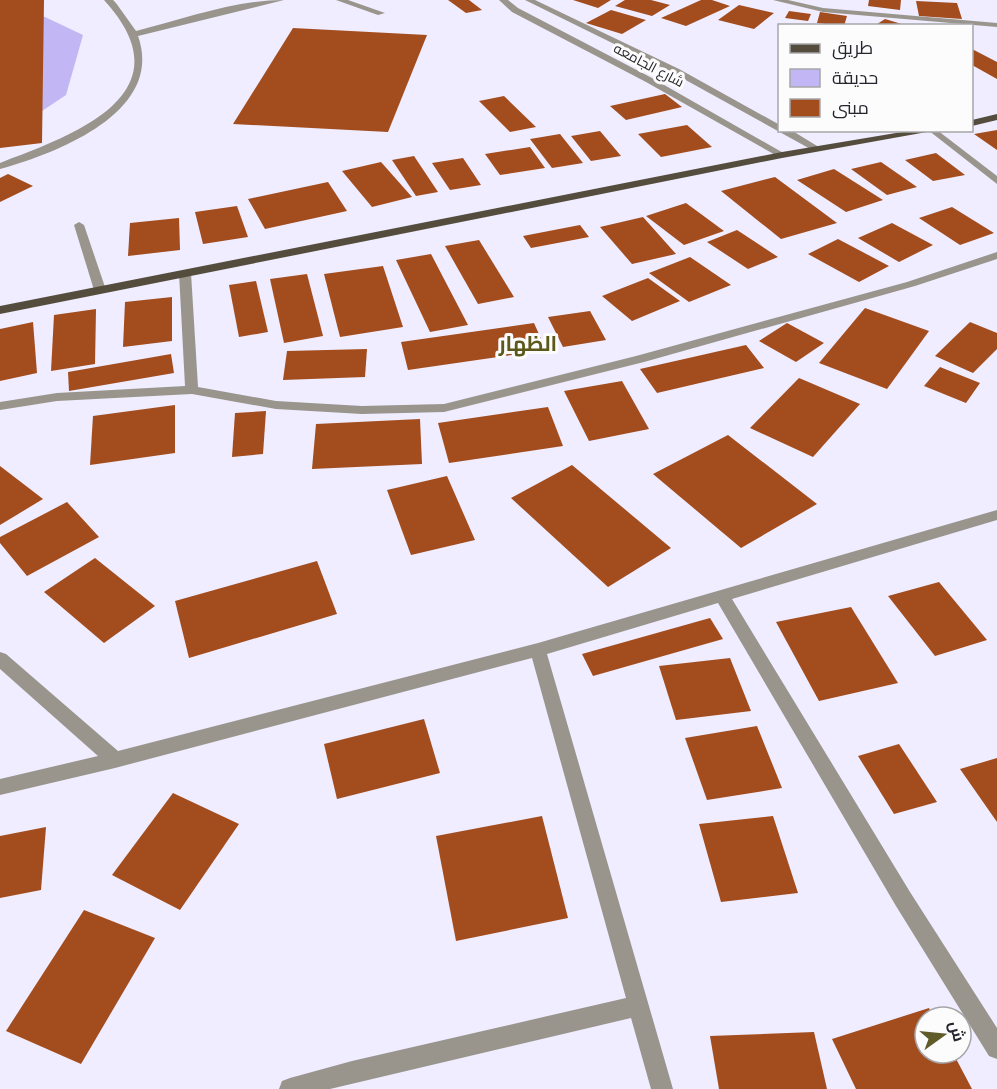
<svg xmlns="http://www.w3.org/2000/svg" width="997" height="1089" viewBox="0 0 997 1089" font-family="Quicksand,Cairo,sans-serif">
<style>
.green{fill:#c2b7f4}
.building{fill:#a34c1d}
.lines{fill:none;stroke-linecap:round;stroke-linejoin:round}
.minor{fill:#99958c;fill-rule:evenodd}
.major{fill:#544d3d;fill-rule:evenodd}
.labels{text-anchor:middle;stroke-width:6;stroke-linejoin:round;paint-order:stroke}
.far-street-label{font-size:14px;fill:#26252e;stroke:#fcfcfc}
.district-label{font-size:21px;font-weight:bold;fill:#5c581c;stroke:#fcfcfc}
</style>
<rect width="100%" height="100%" fill="#efedff"/>
<path class="green" d="M9,0L83,35L66,95L0,139Z"/>
<g class="building">
<path d="M0,0H44L42,143L0,148Z"/>
<path d="M448,0H469L482,10L466,13Z"/>
<path d="M573,0H611L598,8Z"/>
<path d="M625,0H651L670,5L652,16L615,6Z"/>
<path d="M701,0H712L730,6L686,26L661,18Z"/>
<path d="M869,0H901L900,10L868,6Z"/>
<path d="M916,1L957,3L962,19L919,16Z"/>
<path d="M739,5L774,13L754,29L718,20Z"/>
<path d="M611,10L646,20L622,34L586,23Z"/>
<path d="M789,11L811,14L808,21L785,18Z"/>
<path d="M820,12L847,16L844,26L817,23Z"/>
<path d="M885,19L905,25V26H874Z"/>
<path d="M293,28L427,35L388,132L233,124Z"/>
<path d="M972,49L997,62V79L972,65Z"/>
<path d="M665,94L682,107L626,120L610,106Z"/>
<path d="M504,96L536,127L510,132L479,101Z"/>
<path d="M687,125L712,147L661,157L638,134Z"/>
<path d="M997,130V150L974,134Z"/>
<path d="M600,131L621,156L591,161L571,136Z"/>
<path d="M560,134L583,163L552,168L530,139Z"/>
<path d="M530,147L545,168L500,175L485,154Z"/>
<path d="M936,153L965,175L933,181L905,160Z"/>
<path d="M414,156L438,192L416,196L392,160Z"/>
<path d="M463,158L481,185L450,190L432,163Z"/>
<path d="M381,162L412,197L372,207L342,171Z"/>
<path d="M881,162L917,187L887,195L851,169Z"/>
<path d="M834,169L883,200L846,212L797,180Z"/>
<path d="M8,174L33,186L0,202V178Z"/>
<path d="M775,177L837,223L781,239L721,191Z"/>
<path d="M328,182L347,211L265,229L248,199Z"/>
<path d="M686,203L724,231L684,245L646,216Z"/>
<path d="M237,206L248,237L203,244L195,212Z"/>
<path d="M952,207L994,233L960,245L919,218Z"/>
<path d="M643,217L676,254L632,264L600,227Z"/>
<path d="M179,218L180,250L128,256L130,223Z"/>
<path d="M892,223L933,245L899,262L858,238Z"/>
<path d="M580,225L589,237L531,248L523,236Z"/>
<path d="M737,230L778,257L748,269L707,242Z"/>
<path d="M838,239L889,266L859,282L808,254Z"/>
<path d="M479,240L514,297L478,304L445,246Z"/>
<path d="M431,254L468,325L430,332L396,260Z"/>
<path d="M690,257L731,285L689,302L649,273Z"/>
<path d="M383,266L403,327L340,337L324,274Z"/>
<path d="M307,274L323,336L284,343L270,279Z"/>
<path d="M648,278L680,301L632,321L602,296Z"/>
<path d="M256,281L268,332L239,337L229,285Z"/>
<path d="M172,297V341L123,347L125,302Z"/>
<path d="M865,308L929,331L887,389L819,363Z"/>
<path d="M96,309L95,364L51,371L54,315Z"/>
<path d="M590,311L606,340L563,347L548,317Z"/>
<path d="M33,322L37,373L0,381V329Z"/>
<path d="M970,322L997,333V349L973,373L935,356Z"/>
<path d="M534,323L546,350L408,370L401,342Z"/>
<path d="M787,323L824,343L796,362L759,341Z"/>
<path d="M746,345L764,368L657,393L640,369Z"/>
<path d="M367,349L365,377L283,380L287,351Z"/>
<path d="M171,354L174,373L69,391L68,372Z"/>
<path d="M940,367L980,383L966,403L924,386Z"/>
<path d="M799,378L860,404L813,457L750,428Z"/>
<path d="M622,381L649,429L589,441L564,391Z"/>
<path d="M175,405V453L90,465L93,416Z"/>
<path d="M548,407L563,446L449,463L438,423Z"/>
<path d="M266,411L263,454L232,457L235,413Z"/>
<path d="M420,419L422,464L312,469L316,424Z"/>
<path d="M728,435L817,504L741,548L653,474Z"/>
<path d="M572,465L671,548L608,587L511,498Z"/>
<path d="M0,466L43,499L0,525Z"/>
<path d="M447,476L475,540L411,555L387,490Z"/>
<path d="M67,502L99,537L27,576L0,543V537Z"/>
<path d="M95,558L155,606L104,643L44,592Z"/>
<path d="M317,561L337,614L189,658L175,601Z"/>
<path d="M939,582L987,640L935,656L888,596Z"/>
<path d="M851,607L898,683L819,701L776,622Z"/>
<path d="M710,618L723,639L593,676L582,654Z"/>
<path d="M730,658L751,711L676,720L659,666Z"/>
<path d="M424,719L440,773L337,799L324,744Z"/>
<path d="M757,726L782,788L707,800L685,738Z"/>
<path d="M899,744L937,802L894,814L858,756Z"/>
<path d="M997,758V822L960,769Z"/>
<path d="M173,793L239,824L180,910L112,875Z"/>
<path d="M542,816L568,918L456,941L436,836Z"/>
<path d="M773,816L798,893L721,902L699,824Z"/>
<path d="M46,827L41,890L0,898V836Z"/>
<path d="M84,910L155,938L81,1064L6,1031Z"/>
<path d="M929,1008L933,1017H925V1053H953L972,1089H856L832,1039Z"/>
<path d="M814,1032L827,1089H719L710,1036Z"/>
</g>
<g class="lines">
<g class="minor">
<path d="M104,0H113L116,3L136,31C184,19 235,0 284,0L138,36C165,112 57,153 0,169V163C74,135 190,94 104,0Z"/>
<path d="M336,0H348L385,13L378,15Z"/>
<path d="M499,0H508L518,8L652,78L787,155L779,157L646,82L512,12Z"/>
<path d="M525,0H535L679,69L780,125V130H791L822,149L814,151L673,73Z"/>
<path d="M773,0H788L823,8L997,23V27L823,12Z"/>
<path d="M928,130H937L997,176V184Z"/>
<path d="M79,222L84,225L106,290L104,292L100,293L94,290L74,225Z"/>
<path d="M997,252V259L915,286L644,362L444,412L362,414L276,409L192,394L57,401L0,410V402L57,393L185,386L179,273L185,270L191,273L198,387L276,401L362,406L444,404L636,356L907,282Z"/>
<path d="M997,510V520L732,599L910,892L997,1028V1059L989,1056L896,906L718,603L547,654L673,1089H651L631,1018L330,1089H279L282,1081L290,1078L352,1061L626,998L532,658L115,768L0,795V779L98,756L0,669V652L6,654L118,751L538,643Z"/>
</g>
<g class="major">
<path d="M997,114V120L972,126V120Z"/>
<path d="M914,130H938L782,158L0,314V306L782,152Z"/>
</g>
</g>
<g class="labels">
<g class="far-street-label">
<text transform="translate(649 65) rotate(28)" y="5">شارع الجامعه</text>
</g>
<g class="district-label">
<text x="528" y="351">الظهار</text>
</g>
</g>
<rect x="778" y="24" width="195" height="108" fill="#fcfcfc" stroke="#a6a6aa" stroke-width="1.5"/>
<rect x="790" y="44" width="30" height="9" fill="#544d3d" stroke="#a6a6aa" stroke-width="1.5"/>
<text x="832" y="54" font-size="18" fill="#26252e">طريق</text>
<rect x="790" y="69" width="30" height="18" fill="#c2b7f4" stroke="#a6a6aa" stroke-width="1.5"/>
<text x="832" y="84" font-size="18" fill="#26252e">حديقة</text>
<rect x="790" y="99" width="30" height="18" fill="#a34c1d" stroke="#a6a6aa" stroke-width="1.5"/>
<text x="832" y="114" font-size="18" fill="#26252e">مبنى</text>
<g transform="translate(943 1035) rotate(75)"><circle r="28" fill="#fcfcfc" stroke="#a6a6aa" stroke-width="1.5"/>
<path d="M0-4.5L10 22L0 15L-10 22Z" fill="#5f5c29"/>
<text y="-9" font-size="16" font-weight="bold" text-anchor="middle" fill="#26252e">ش</text>
</g>
</svg>
